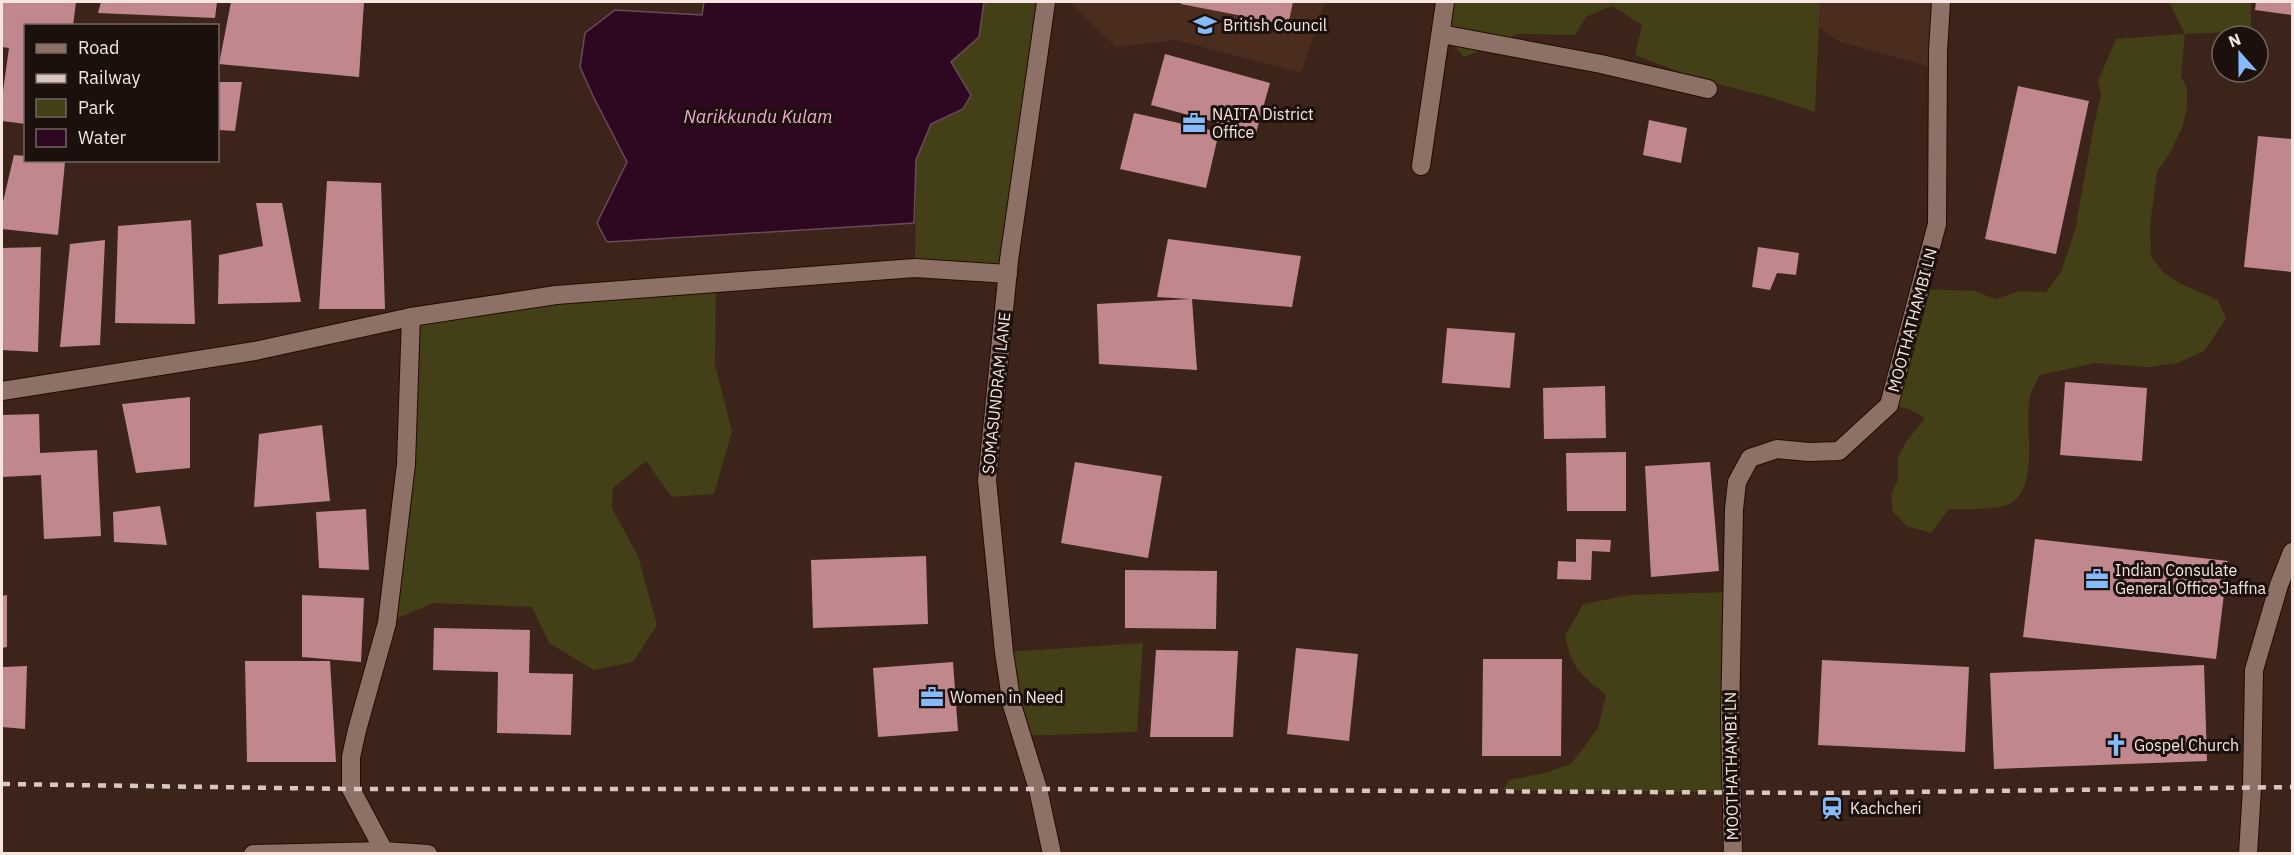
<svg xmlns="http://www.w3.org/2000/svg" width="2294" height="855" viewBox="0 0 2294 855" font-family="'IBM Plex Sans',sans-serif">
<style>
.built{fill:#4b2d20}
.green{fill:#433f16}
.water{fill:#2d0820;stroke:#6a4b5a;stroke-width:1.5}
.building{fill:#c0888d}
.lines{fill:none;stroke-linecap:round;stroke-linejoin:round}
.minor-casing{stroke:#220c04;stroke-width:20}
.minor{stroke:#8e7166;stroke-width:18}
.rail{stroke:#d9c6c0;stroke-width:4.5;stroke-dasharray:8 8;stroke-linecap:butt}
.labels{text-anchor:middle;stroke-width:6;stroke-linejoin:round;paint-order:stroke}
.poi-label{font-size:16px;fill:#f7e6e0;stroke:#1b100c;text-anchor:start}
.street-label{font-size:16px;fill:#f7e6e0;stroke:#1b100c}
.water-label{font-size:18px;font-style:italic;fill:#f2aad4;stroke:#1b100c}
</style>
<rect width="100%" height="100%" fill="#3c241a"/>
<g class="built">
<path d="M1070,2H1325L1301,73L1176,40L1116,47Z"/>
<path d="M1820,2H1941L1938,69L1841,42L1819,28Z"/>
</g>
<g class="green">
<path d="M984,2H1046L1008,274L915,268L916,159L931,124L963,110L950,62L979,37Z"/>
<path d="M1445,2H1820L1815,112L1769,97L1698,79L1635,55L1642,25L1612,6L1586,17L1575,35L1518,34L1464,57L1442,32Z"/>
<path d="M2169,2H2251V31L2185,34L2181,76L2187,89V109L2182,128L2171,151L2157,172L2150,225L2151,256L2163,272L2181,284L2218,300L2226,319L2204,351L2177,363L2149,367L2095,363L2040,375C2037,382 2032,389 2030,396C2023,430 2044,498 2000,507C1983,510 1966,509 1949,509L1931,533L1907,526L1893,512L1891,496L1898,479V457L1906,442L1925,418L1909,409L1889,405L1920,289L1975,291L1995,299L2020,291L2046,292L2061,272L2075,230L2094,125L2101,95L2098,81L2116,39L2185,34Z"/>
<path d="M716,283L715,365L732,431L714,494L672,497L646,461L613,488L612,508L638,556L657,625L633,662L594,670L549,643L532,607L433,603L387,623L411,317Z"/>
<path d="M1732,592L1731,792L1503,790L1509,780L1545,773L1571,764L1598,728L1606,695C1580,673 1573,671 1565,636L1583,604L1630,595Z"/>
<path d="M1143,643L1137,732L1016,736L1004,652Z"/>
</g>
<path class="water" d="M704,2H984L979,37L951,62L971,95L963,109L931,124L916,160L914,223L607,242L597,223L627,162L593,96L580,67L585,33L615,10L702,15Z"/>
<g class="building">
<path d="M2,2H76L73,26H26V124L2,121V98L9,48L2,47Z"/>
<path d="M101,2H217L215,18L98,13Z"/>
<path d="M231,2H364L359,77L219,64Z"/>
<path d="M1181,2H1293L1288,25L1181,4Z"/>
<path d="M2256,2H2292V15L2255,10Z"/>
<path d="M1165,54L1270,83L1256,133L1151,105Z"/>
<path d="M218,82H242L235,131L218,130Z"/>
<path d="M2018,86L2089,101L2056,254L1985,239Z"/>
<path d="M1134,113L1219,132L1206,188L1120,169Z"/>
<path d="M1649,120L1687,128L1681,163L1643,155Z"/>
<path d="M2258,136L2292,139V272L2244,267Z"/>
<path d="M14,155L26,156V160L65,162L58,235L2,229V206Z"/>
<path d="M327,181L381,183L385,309H319Z"/>
<path d="M256,203H282L301,302L218,304L219,255L263,246Z"/>
<path d="M191,220L195,324L115,323L118,226Z"/>
<path d="M1168,239L1301,256L1292,307L1192,299L1197,370L1099,364L1097,304L1190,299L1157,297Z"/>
<path d="M105,240L100,345L60,347L70,244Z"/>
<path d="M41,247L38,352L2,350V248Z"/>
<path d="M1758,247L1799,253L1796,275L1777,273L1770,290L1752,287Z"/>
<path d="M1447,328L1515,333L1510,388L1442,383Z"/>
<path d="M2065,382L2147,388L2142,461L2060,455Z"/>
<path d="M1605,386L1606,438L1544,439L1543,388Z"/>
<path d="M190,397V468L136,473L122,404Z"/>
<path d="M39,414L40,453L97,450L101,536L44,539L41,475L2,477V415Z"/>
<path d="M322,425L330,501L254,507L259,434Z"/>
<path d="M1626,452V511H1567L1566,453Z"/>
<path d="M1075,462L1162,476L1148,558L1061,543Z"/>
<path d="M1710,462L1719,571L1651,577L1645,466Z"/>
<path d="M160,506L167,545L114,542L113,512Z"/>
<path d="M366,509L369,570L319,568L316,512Z"/>
<path d="M1576,539L1611,540L1610,552L1592,551L1591,580L1557,579L1558,561L1576,562Z"/>
<path d="M2035,539L2228,561L2216,659L2023,637Z"/>
<path d="M926,556L928,624L813,628L811,560Z"/>
<path d="M1125,570L1217,571L1216,629L1125,628Z"/>
<path d="M7,595V647L2,648V596Z"/>
<path d="M302,595L364,598L361,662L302,657Z"/>
<path d="M434,628L530,630L529,673L573,674L571,735L497,733L498,672L433,670Z"/>
<path d="M1296,648L1358,654L1349,741L1287,734Z"/>
<path d="M1156,650L1238,651L1233,737H1150Z"/>
<path d="M1483,659H1562L1561,756H1482Z"/>
<path d="M1822,660L1969,667L1965,752L1818,745Z"/>
<path d="M245,661H330L336,762H247Z"/>
<path d="M953,662L958,731L878,737L873,668Z"/>
<path d="M2204,665L2207,761L1994,769L1990,673Z"/>
<path d="M27,666L25,729L2,727V667Z"/>
</g>
<g class="lines">
<g class="minor-casing">
<g id="minor">
<path d="M1046,2L1009,260L987,480L1004,652L1012,705L1038,789L1052,854"/>
<path d="M1441,34L1601,64L1708,89"/>
<path d="M1421,166L1445,2"/>
<path d="M2,391L255,351L411,317L556,295L915,268L1008,274"/>
<path d="M384,851L351,789V757L357,730L387,623L406,464L411,317"/>
<path d="M253,854L384,851L428,854"/>
<path d="M1733,854L1730,721L1734,509L1737,482L1750,458L1777,449L1809,452L1839,451L1889,405L1937,224L1938,51L1941,2"/>
<path d="M2248,854L2252,788L2254,670L2279,585L2292,552"/>
</g>
</g>
<use href="#minor" class="minor"/>
<path class="rail" d="M2,784L351,789H1038L1831,793L2292,787"/>
</g>
<defs>
<g id="university-bare" transform="scale(1.8)"><path d="M0-5L7-2L0 1L-7-2ZM-4 1L0 2.5L4 1V4Q0 6-4 4Z" fill="#86bbfb" stroke="#1b100c" stroke-width="2.5" paint-order="stroke"/></g>
<g id="office-bare" transform="scale(1.8)"><path d="M-6-3h4V-5.5h4V-3h4V5H-6ZM-1-4.5V-3h2v-1.5ZM-6 0V1H6V0Z" fill="#86bbfb" stroke="#1b100c" stroke-width="2.5" paint-order="stroke"/></g>
<g id="church-bare" transform="scale(1.8)"><path d="M-1.2-6h2.4v3.5h3.3v2.4h-3.3V6h-2.4V-.1h-3.3v-2.4h3.3Z" fill="#86bbfb" stroke="#1b100c" stroke-width="2.5" paint-order="stroke"/></g>
<g id="station-bare" transform="scale(1.8)"><path d="M-3-6H3Q5-6 5-4V2Q5 4 3 4L4.5 6H3L1.5 4h-3L-3 6H-4.5L-3 4Q-5 4-5 2V-4Q-5-6-3-6ZM-3.5-4v3h7v-3ZM-3.5 1v1.5H-2V1ZM2 1v1.5H3.5V1Z" fill="#86bbfb" stroke="#1b100c" stroke-width="2.5" paint-order="stroke"/></g>
</defs>
<g fill-rule="evenodd">
<use href="#university-bare" x="1205" y="25"/>
<use href="#office-bare" x="1194" y="123"/>
<use href="#office-bare" x="2097" y="579"/>
<use href="#office-bare" x="932" y="697"/>
<use href="#church-bare" x="2116" y="745"/>
<use href="#station-bare" x="1832" y="808"/>
</g>
<g class="labels">
<g class="poi-label">
<text x="1223" y="31">British Council</text>
<text x="1212" y="120">NAITA District<tspan x="1212" dy="18">Office</tspan></text>
<text x="2115" y="576">Indian Consulate<tspan x="2115" dy="18">General Office Jaffna</tspan></text>
<text x="950" y="703">Women in Need</text>
<text x="2134" y="751">Gospel Church</text>
<text x="1850" y="814">Kachcheri</text>
</g>
<g class="street-label">
<text transform="translate(1912 320) rotate(-75)" y="6">MOOTHATHAMBI LN</text>
<text transform="translate(996 393) rotate(-84)" y="6">SOMASUNDRAM LANE</text>
<text transform="translate(1731 766) rotate(-91)" y="6">MOOTHATHAMBI LN</text>
</g>
<g class="water-label">
<text x="758" y="123">Narikkundu Kulam</text>
</g>
</g>
<rect width="2294" height="855" fill="none" stroke="#f7e6e0" stroke-width="6"/>
<rect x="24" y="24" width="195" height="138" fill="#1b100c" stroke="#736661" stroke-width="1.5"/>
<rect x="36" y="44" width="30" height="9" fill="#8e7166" stroke="#736661" stroke-width="1.5"/>
<text x="78" y="54" font-size="18" fill="#f7e6e0">Road</text>
<rect x="36" y="74" width="30" height="9" fill="#d9c6c0" stroke="#736661" stroke-width="1.5"/>
<text x="78" y="84" font-size="18" fill="#f7e6e0">Railway</text>
<rect x="36" y="99" width="30" height="18" fill="#433f16" stroke="#736661" stroke-width="1.5"/>
<text x="78" y="114" font-size="18" fill="#f7e6e0">Park</text>
<rect x="36" y="129" width="30" height="18" fill="#2d0820" stroke="#736661" stroke-width="1.5"/>
<text x="78" y="144" font-size="18" fill="#f7e6e0">Water</text>
<g transform="translate(2240 54) rotate(339)"><circle r="28" fill="#1b100c" stroke="#736661" stroke-width="1.5"/>
<path d="M0-4.5L10 22L0 15L-10 22Z" fill="#86bbfb"/>
<text y="-9" font-size="16" font-weight="bold" text-anchor="middle" fill="#f7e6e0">N</text>
</g>
</svg>
